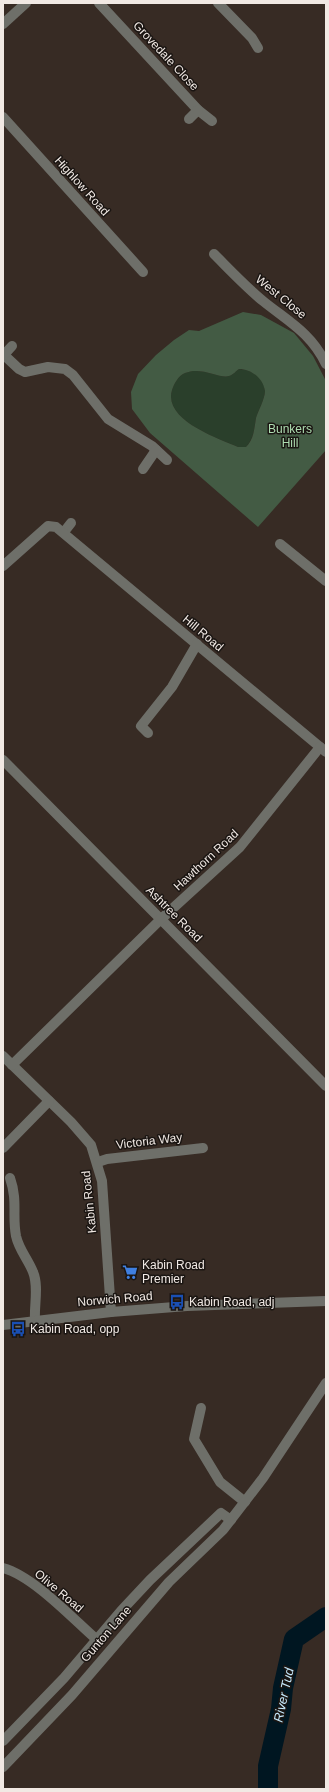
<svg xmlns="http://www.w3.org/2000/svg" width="329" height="1792" viewBox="0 0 329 1792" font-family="Arial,sans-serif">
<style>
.green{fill:#2a3f2b}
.forest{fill:#435b44;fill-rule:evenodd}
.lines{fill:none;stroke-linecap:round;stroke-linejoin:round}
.river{stroke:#001621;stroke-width:20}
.minor{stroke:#6e6f69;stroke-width:10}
.tertiary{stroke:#6e6f69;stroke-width:10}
.labels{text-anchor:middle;stroke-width:3;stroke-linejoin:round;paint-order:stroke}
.street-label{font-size:12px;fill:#f1e9e4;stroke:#1a1512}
.park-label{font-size:12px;fill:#aeddb1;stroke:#1a1512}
.poi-label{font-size:12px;fill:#f1e9e4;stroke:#1a1512;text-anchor:start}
.water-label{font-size:13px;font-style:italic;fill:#c5e9fd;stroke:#1a1512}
</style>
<rect width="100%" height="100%" fill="#372b24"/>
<path class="green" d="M239,369C251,369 264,378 265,391C265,399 258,411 256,418C254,430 254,438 246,447H238C217,438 163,420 172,390C174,384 178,376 185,373C201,366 220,379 229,376C233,375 236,371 239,369Z"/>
<path class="forest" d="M243,312L261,315L294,333L313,356L326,381V450L258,527L150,433L132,409L131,392L138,374L156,355L174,340L189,330L199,331ZM239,369C251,369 263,378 265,391C265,399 258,411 256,418C254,430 254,439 246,447H238C217,438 163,420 172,390C174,384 178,376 185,373C201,366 220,379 229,376C233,375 236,371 239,369Z"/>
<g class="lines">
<path class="river" d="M268,1789V1766L281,1709L283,1688L294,1639L326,1617"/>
<g class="minor">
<path d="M99,3L198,110L212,121"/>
<path d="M218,3L252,38L258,48"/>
<path d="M3,24L26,3"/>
<path d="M3,117L143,272"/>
<path d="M189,119L198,110"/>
<path d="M214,254C230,270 246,287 263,301C289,322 311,333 326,364"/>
<path d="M4,355L19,369L25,372L48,367L65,369L73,375L108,419L152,446L167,460"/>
<path d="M3,356L12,346"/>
<path d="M143,469L156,450"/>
<path d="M64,532L71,523"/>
<path d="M280,544L326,581"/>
<path d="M3,566L48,526L56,527L326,752"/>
<path d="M148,733L141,726L172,687L197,644"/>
<path d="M3,760L326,1086"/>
<path d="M3,1056L71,1122L91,1145L102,1181L111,1312"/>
<path d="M12,1065L160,920L240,847L320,747"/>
<path d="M3,1148L49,1101"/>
<path d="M98,1162L107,1159L203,1148"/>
<path d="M10,1178C18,1201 12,1215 16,1236C19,1250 28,1259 33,1272C39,1286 34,1305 35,1320"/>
<path d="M201,1408L194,1439L220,1482L245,1502"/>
<path d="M3,1568C33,1576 72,1618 96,1639"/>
<path d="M3,1741L64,1678L121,1611L150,1580L221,1513L231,1520"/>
<path d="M3,1767L72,1695L169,1582L223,1530L263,1478L326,1383"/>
</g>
<path class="tertiary" d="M3,1325L111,1312L187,1306L326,1301"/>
</g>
<defs>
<g id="supermarket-bare" transform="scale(1.2)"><path d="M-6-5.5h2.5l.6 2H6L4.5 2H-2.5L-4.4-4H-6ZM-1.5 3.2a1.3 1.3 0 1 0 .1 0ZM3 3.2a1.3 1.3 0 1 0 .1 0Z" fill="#3f7fe0" stroke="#1a1512" stroke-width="2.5" paint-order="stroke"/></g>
<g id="bus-bare" transform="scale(1.2)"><path d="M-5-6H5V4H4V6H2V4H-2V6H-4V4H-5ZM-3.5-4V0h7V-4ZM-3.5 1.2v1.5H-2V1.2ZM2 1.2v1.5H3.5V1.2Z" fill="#1a4fb4" stroke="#1a1512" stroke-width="2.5" paint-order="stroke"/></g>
</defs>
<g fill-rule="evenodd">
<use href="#supermarket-bare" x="130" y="1272"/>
<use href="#bus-bare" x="177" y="1302"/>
<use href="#bus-bare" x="18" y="1329"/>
</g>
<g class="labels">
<g class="street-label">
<text transform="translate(166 56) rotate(47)" y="4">Grovedale Close</text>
<text transform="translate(82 186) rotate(48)" y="4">Highlow Road</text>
<text transform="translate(281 297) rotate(39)" y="4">West Close</text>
<text transform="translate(203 633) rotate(40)" y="4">Hill Road</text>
<text transform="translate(206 860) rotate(-43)" y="4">Hawthorn Road</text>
<text transform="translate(174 914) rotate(45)" y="4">Ashtree Road</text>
<text transform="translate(149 1141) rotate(-7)" y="4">Victoria Way</text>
<text transform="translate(89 1202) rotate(-96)" y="4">Kabin Road</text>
<text transform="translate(115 1299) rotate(-5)" y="4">Norwich Road</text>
<text transform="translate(59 1591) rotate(40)" y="4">Olive Road</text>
<text transform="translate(106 1634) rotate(-49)" y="4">Gunton Lane</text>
</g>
<g class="park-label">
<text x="290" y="433">Bunkers<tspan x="290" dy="14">Hill</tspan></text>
</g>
<g class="poi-label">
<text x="142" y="1269">Kabin Road<tspan x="142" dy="14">Premier</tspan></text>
<text x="189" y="1306">Kabin Road, adj</text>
<text x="30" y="1333">Kabin Road, opp</text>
</g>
<g class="water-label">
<text transform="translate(283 1695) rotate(-78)" y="5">River Tud</text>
</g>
</g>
<rect width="329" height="1792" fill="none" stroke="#f1e9e4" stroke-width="8"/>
</svg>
